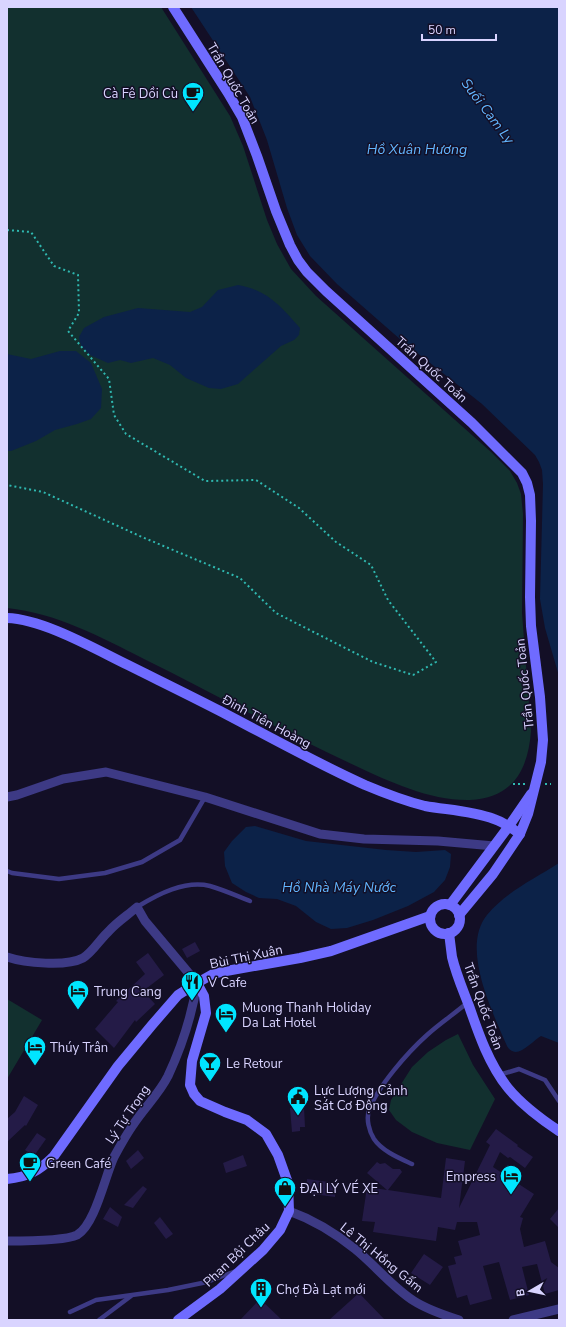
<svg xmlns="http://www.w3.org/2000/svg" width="566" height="1327" viewBox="0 0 566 1327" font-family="'Nunito Sans',sans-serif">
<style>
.green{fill:#12302f}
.water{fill:#0c2248}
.building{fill:#241b47}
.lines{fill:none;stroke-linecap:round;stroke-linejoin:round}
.path{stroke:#2fb8b0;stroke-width:2;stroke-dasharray:2 3;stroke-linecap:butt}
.lane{stroke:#3d3a85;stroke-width:4.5}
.street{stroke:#3d3a85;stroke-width:9}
.secondary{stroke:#6f6bff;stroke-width:10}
.labels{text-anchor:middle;stroke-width:3;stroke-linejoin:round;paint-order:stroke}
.street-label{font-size:13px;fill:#d9d4ff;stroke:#130f26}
.poi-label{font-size:13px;fill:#d9d4ff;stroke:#130f26;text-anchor:start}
.water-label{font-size:14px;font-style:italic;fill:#62b6ff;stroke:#130f26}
</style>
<rect width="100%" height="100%" fill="#130f26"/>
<g class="green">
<path d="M7,7H161L230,116L243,146L267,220L277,244L291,269L316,296L491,452L510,471L517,483L521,494L523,514L522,613L531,731C528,770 513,798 470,800C431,801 390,782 356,766C284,733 215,694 144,659C101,637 56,613 7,608Z"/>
<path d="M7,999L42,1020L7,1079Z"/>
<path d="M458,1034L473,1065L495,1099L470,1150L437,1143L412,1132L396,1120L389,1110L391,1100L412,1067L428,1052L446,1040Z"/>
</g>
<g class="water">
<path d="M191,7H559V676L545,628L540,599L543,484L542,470L539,462L535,455L482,404L401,340L337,284L310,256L297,235L287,208L267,140L250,97Z"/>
<path d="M238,285C268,290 281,307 300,328L299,335L294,340L281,346L238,384L221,389L209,388L186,378L170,365L153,358L131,363L120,360L108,363L90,355L81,346L79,337L84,328L104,317L138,308L190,312L202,307L218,290Z"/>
<path d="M60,351H76L91,363L102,389L101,408L91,419L77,424L55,430L36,441L11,451H7V354L31,359Z"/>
<path d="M255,826L306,841L386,850L416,852L445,850L451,854L450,867L445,880L434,892L408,906L373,920L347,928L331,929L316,922L296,906L277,899L259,898L246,892L232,883L225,866L224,852L232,841L246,827Z"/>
<path d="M559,863V1043L541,1036C532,1041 516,1062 507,1046C493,1013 460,948 487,915C506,892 534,879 559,863Z"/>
</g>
<g class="building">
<path d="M195,942L200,951L187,958L182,949Z"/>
<path d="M148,953L164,975L143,991L155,1004L136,1022L135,1020L114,1048L95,1029L118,1002L116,1001L145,974L136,962Z"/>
<path d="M24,1096L38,1105L26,1126L25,1125L7,1142V1119L15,1112Z"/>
<path d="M304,1107L305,1127H300V1131L292,1132L290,1108Z"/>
<path d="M496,1129L518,1145L517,1146L533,1157L525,1168L510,1157L508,1158L500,1152L493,1167L534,1194L520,1217L523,1218L520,1229L524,1247L545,1241L551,1262L559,1268V1290L545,1294L537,1264L522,1267L529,1295L510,1300L499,1262L483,1266L492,1299L470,1305L467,1295L457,1298L448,1266L456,1264L454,1257L462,1255L458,1241L480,1235L477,1222H457L455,1230L438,1227L436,1241L373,1232L375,1222L362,1221L367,1187L387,1190L367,1173L377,1162L380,1164L385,1163L393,1169H400L402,1172L388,1190L441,1198L446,1158L465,1161L459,1208L490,1145L486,1142Z"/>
<path d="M37,1133L46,1139L34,1156L25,1150Z"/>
<path d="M138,1150L144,1158L131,1169L126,1161Z"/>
<path d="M243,1155L247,1166L226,1173L223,1163Z"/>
<path d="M307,1179L336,1183L335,1197L306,1193Z"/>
<path d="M143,1186L147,1189L133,1208L124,1205Z"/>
<path d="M110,1207L122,1217L118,1227L103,1219Z"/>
<path d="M559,1208V1228L550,1219Z"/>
<path d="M160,1217L173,1234L166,1239L154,1223Z"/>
<path d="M424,1254L443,1267L430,1285L411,1273Z"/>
<path d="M359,1293L385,1320H329Z"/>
<path d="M260,1299L282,1320H240Z"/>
</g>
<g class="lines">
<g class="path">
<path d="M7,230L31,232L54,266L78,275L79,313L68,331L109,379L114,415L126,434L205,481L256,480L299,508L336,542L371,565L388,600L436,662L413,675L373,662L276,613L240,578L142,537L43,492L7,485"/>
<path d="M513,784H526"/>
<path d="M545,784H551"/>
</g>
<g class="lane">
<path d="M7,871L12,873L59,879L105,873L142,862L180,840L205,797"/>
<path d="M137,907C158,894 185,880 210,886C224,890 237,896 250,901"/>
<path d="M499,1075L519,1069L545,1080L559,1101"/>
<path d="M412,1164C399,1158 382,1151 374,1139C369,1131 366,1119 369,1110C378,1086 408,1052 427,1035C439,1024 454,1014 467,1003"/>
<path d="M70,1312L96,1300L168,1290L207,1282L236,1271"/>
<path d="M99,1320L131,1296"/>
</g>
<g class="street">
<path d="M7,797L17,795L63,779L106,772L205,797L320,834L364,839L438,841L494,846"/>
<path d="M7,957C25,963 66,967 83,958C92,953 101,938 109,931C117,922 128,915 137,907L145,921L197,983C192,1015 182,1046 168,1076C159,1094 144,1108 133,1125C126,1135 120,1146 114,1157C105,1176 95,1225 77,1235C65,1241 22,1241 7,1241"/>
<path d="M289,1211C314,1220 335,1233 355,1249C375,1265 392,1287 414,1301C428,1310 444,1315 459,1320"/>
<path d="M513,1320L559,1309"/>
</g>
<g class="secondary">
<path d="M173,7L228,93L242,117L257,156L276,211L290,245L298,260L307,272L326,291L472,423L522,473L527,483L530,495L531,521L530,597L531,626L540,697L543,740L541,762L528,814L520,834L493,874L459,915"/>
<path d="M7,618C43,619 95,649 128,665C158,680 189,695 220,711C268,736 316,763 365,785C384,793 405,801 425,806C448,810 472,811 494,819C503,822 512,828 520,834"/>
<circle cx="445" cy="919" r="15"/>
<path d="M450,905L509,826L531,794"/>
<path d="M449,933C450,941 451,949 452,957C456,974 463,990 469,1006C479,1035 489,1064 508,1088C522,1105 541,1119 559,1131"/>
<path d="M7,1179C28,1177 39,1171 54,1156L118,1066L152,1025L178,995L197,983L213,974L226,971L300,958L331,951L430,916"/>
<path d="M178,1320L220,1289L263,1250L280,1230L289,1211L288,1183L278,1155L266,1134L247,1120L225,1112L200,1101L194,1094L190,1085L192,1061L206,1013L204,996L197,983"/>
</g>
</g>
<defs>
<g id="cafe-pin" transform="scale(1.15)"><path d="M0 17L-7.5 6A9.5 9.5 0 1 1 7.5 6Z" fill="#00e5ff" stroke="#130f26"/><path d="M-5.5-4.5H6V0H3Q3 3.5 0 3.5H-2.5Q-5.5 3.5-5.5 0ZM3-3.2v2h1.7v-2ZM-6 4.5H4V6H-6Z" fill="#111"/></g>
<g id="restaurant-pin" transform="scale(1.15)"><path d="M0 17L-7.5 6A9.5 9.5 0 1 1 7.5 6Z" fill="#00e5ff" stroke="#130f26"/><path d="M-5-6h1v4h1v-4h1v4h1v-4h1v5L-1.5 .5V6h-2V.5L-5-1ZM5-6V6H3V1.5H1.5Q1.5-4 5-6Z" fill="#111"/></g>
<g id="hotel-pin" transform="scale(1.15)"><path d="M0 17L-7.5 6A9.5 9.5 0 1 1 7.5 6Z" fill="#00e5ff" stroke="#130f26"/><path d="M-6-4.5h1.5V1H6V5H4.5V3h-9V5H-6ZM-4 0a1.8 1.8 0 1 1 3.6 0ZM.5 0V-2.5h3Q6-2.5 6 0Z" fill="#111"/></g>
<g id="bar-pin" transform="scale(1.15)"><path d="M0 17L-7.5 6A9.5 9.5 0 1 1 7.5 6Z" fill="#00e5ff" stroke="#130f26"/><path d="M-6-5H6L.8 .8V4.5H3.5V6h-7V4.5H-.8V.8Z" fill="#111"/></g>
<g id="civic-pin" transform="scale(1.15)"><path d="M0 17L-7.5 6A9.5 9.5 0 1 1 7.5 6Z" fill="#00e5ff" stroke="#130f26"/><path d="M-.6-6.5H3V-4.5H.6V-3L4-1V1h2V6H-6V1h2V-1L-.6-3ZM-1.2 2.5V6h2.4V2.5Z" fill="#111"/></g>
<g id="shop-pin" transform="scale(1.15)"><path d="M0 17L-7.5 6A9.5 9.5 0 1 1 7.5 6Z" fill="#00e5ff" stroke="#130f26"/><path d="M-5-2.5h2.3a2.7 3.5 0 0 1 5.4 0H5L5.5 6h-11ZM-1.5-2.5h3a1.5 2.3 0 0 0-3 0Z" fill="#111"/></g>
<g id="building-pin" transform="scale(1.15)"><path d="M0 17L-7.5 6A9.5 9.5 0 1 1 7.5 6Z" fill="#00e5ff" stroke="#130f26"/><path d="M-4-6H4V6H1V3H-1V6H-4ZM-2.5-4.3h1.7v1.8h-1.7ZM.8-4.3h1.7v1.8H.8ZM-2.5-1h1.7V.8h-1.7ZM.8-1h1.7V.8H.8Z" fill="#111"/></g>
</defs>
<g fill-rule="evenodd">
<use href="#cafe-pin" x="193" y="93"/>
<use href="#restaurant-pin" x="192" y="982"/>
<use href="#hotel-pin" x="78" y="991"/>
<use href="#hotel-pin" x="226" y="1014"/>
<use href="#hotel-pin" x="35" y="1047"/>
<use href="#bar-pin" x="210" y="1063"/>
<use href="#civic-pin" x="298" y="1097"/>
<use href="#cafe-pin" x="30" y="1163"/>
<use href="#hotel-pin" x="511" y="1176"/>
<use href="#shop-pin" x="285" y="1188"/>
<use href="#building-pin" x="261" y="1289"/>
</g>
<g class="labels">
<g class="street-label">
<text transform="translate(234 83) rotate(60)" y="5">Trần Quốc Toản</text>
<text transform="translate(432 369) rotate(42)" y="5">Trần Quốc Toản</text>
<text transform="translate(524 684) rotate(-96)" y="5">Trần Quốc Toản</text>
<text transform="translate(267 721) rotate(28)" y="5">Đinh Tiên Hoàng</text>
<text transform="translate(246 956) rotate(-12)" y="5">Bùi Thị Xuân</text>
<text transform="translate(484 1006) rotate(70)" y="5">Trần Quốc Toản</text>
<text transform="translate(127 1114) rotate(-56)" y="5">Lý Tự Trọng</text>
<text transform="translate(236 1254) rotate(-44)" y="5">Phan Bội Châu</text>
<text transform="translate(382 1257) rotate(39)" y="5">Lê Thị Hồng Gấm</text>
</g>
<g class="poi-label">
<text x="178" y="98" text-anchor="end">Cà Fê Dồi Cù</text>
<text x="208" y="987">V Cafe</text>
<text x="94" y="996">Trung Cang</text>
<text x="242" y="1012">Muong Thanh Holiday<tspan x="242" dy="15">Da Lat Hotel</tspan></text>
<text x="50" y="1052">Thúy Trân</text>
<text x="226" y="1068">Le Retour</text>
<text x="314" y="1095">Lực Lượng Cảnh<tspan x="314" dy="15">Sát Cơ Động</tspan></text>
<text x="46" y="1168">Green Café</text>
<text x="496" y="1181" text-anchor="end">Empress</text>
<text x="300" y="1193">ĐẠI LÝ VÉ XE</text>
<text x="276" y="1294">Chợ Đà Lạt mới</text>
</g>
<g class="water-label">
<text transform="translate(488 111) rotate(53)" y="5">Suối Cam Ly</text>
<text x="417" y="154">Hồ Xuân Hương</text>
<text x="339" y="892">Hồ Nhà Máy Nước</text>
</g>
</g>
<rect width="566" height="1327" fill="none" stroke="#d9d4ff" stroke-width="16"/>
<g transform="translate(530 1291) rotate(261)" stroke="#130f26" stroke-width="3" paint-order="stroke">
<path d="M0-3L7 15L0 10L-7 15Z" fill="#d9d4ff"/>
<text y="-6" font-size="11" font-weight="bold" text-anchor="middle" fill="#d9d4ff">B</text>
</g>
<path d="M422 34v6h74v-6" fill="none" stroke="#d9d4ff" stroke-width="2"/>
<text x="428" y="34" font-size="12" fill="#d9d4ff" stroke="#130f26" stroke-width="3" paint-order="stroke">50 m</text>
</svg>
